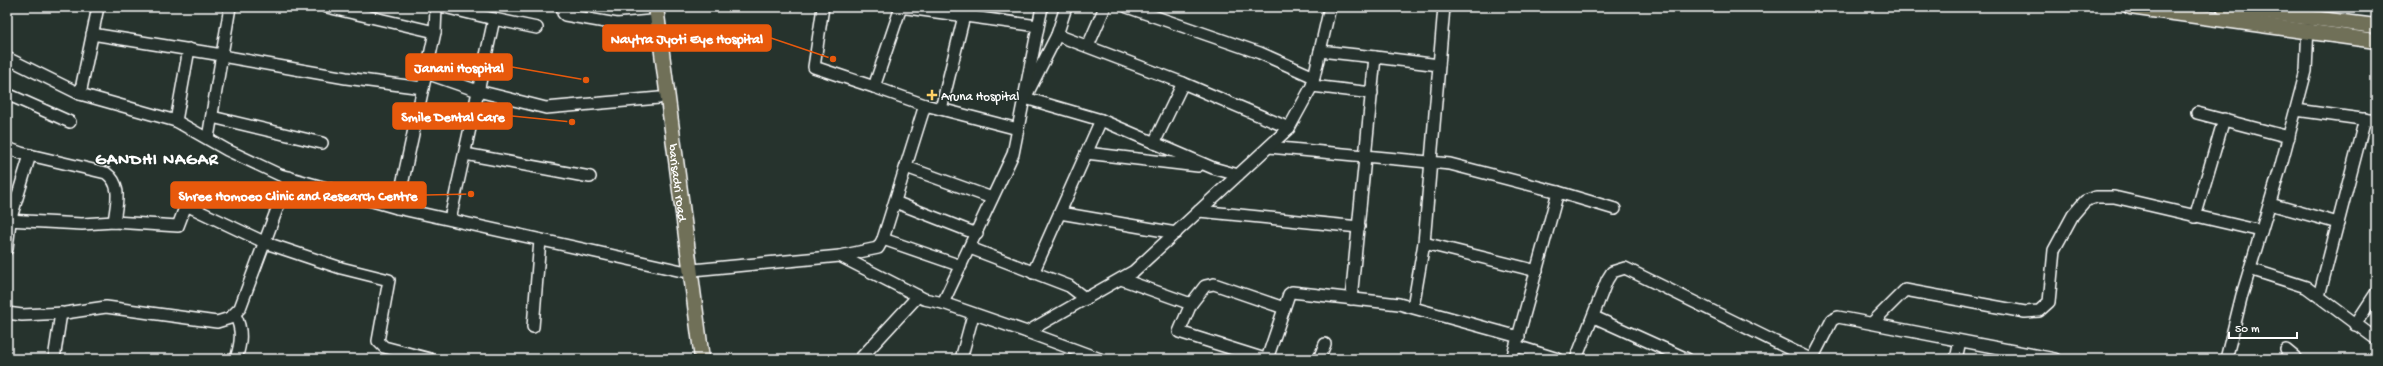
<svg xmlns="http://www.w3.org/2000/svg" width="2383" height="366" viewBox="0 0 2383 366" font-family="'Gochi Hand',sans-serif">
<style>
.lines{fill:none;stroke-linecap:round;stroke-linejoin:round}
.minor-casing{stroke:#fff;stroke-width:14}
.major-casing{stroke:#fff;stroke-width:17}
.minor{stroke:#26332d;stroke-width:11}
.major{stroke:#706f59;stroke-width:14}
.poi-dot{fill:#ffd166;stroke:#26332d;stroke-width:1.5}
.labels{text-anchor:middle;stroke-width:3;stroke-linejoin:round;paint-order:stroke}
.poi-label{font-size:13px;fill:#fff;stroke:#26332d;text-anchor:start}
.street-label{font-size:13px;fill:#fff;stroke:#26332d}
.district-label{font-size:17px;font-weight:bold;letter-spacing:1px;fill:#fff;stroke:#26332d}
.leader{fill:none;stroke:#e8590c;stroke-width:1.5}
.callout-dot{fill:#e8590c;stroke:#26332d;stroke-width:1.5}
.callout{fill:#e8590c;stroke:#e8590c;stroke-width:1.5}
.callout-label{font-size:14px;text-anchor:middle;font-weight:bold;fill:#fff}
</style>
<rect width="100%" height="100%" fill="#26332d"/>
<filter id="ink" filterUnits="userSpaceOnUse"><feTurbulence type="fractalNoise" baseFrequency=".025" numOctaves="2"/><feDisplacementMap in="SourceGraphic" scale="8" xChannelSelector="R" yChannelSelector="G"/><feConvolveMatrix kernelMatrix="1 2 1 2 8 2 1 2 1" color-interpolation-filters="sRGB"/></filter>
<g filter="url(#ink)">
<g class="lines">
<g class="minor-casing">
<g id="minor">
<path d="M327,7L435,32"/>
<path d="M444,7L494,19L450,219"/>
<path d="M563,7V13L565,15L617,24L651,21"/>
<path d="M823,7L814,67L874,87L901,7"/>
<path d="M900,7L1038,26"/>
<path d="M1066,7L1057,35L1025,98L1101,120L1213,168L1238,175"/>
<path d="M1127,7L1260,53L1314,77"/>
<path d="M494,19L537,28"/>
<path d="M92,34L222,55"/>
<path d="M1057,35L1183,83"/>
<path d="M1088,46L1105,7"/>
<path d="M1320,51L1375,57"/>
<path d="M222,56L346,78L423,88"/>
<path d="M7,58L80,94L176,121L227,150L280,175L397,208L682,271L840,256L924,299L943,303L1013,154L1042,7"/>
<path d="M426,73L478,91L546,108L659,98"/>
<path d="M1312,86L1372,93"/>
<path d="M874,87L925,105"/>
<path d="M7,94L70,122"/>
<path d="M80,94L98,7"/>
<path d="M941,109L964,16"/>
<path d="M2296,110L2376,121"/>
<path d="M2197,113L2289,137"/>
<path d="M212,117L322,143"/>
<path d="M176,121L189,49"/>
<path d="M208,138L230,7"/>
<path d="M1154,143L1183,83L1289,128"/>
<path d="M1269,147L1450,164L1558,192L1512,359"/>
<path d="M7,148L21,153L106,173C123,185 116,204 114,222"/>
<path d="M1086,153L1198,166"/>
<path d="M465,154L590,177"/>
<path d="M906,167L992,198"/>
<path d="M1558,192L1615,209"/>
<path d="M895,202L977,234"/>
<path d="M2270,204L2338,223"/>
<path d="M397,208L435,32L436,7"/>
<path d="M1199,211L1359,227"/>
<path d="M1060,213L1176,233"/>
<path d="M2195,217L2224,119"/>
<path d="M7,220L82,224L114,222L178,226L186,205L266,243L341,268L389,280L378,341L384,347L430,359"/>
<path d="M883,239L961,266"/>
<path d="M1424,243L1537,271"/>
<path d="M970,248L1069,286L1086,299"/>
<path d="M7,249L10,221L30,155"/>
<path d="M840,256L878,248L883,239L925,105L1018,129"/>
<path d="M2250,269L2306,287L2376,339"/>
<path d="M1033,273L1101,120"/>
<path d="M1121,279L1191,304L1179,332L1265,359"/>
<path d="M2319,296L2365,119"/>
<path d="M1351,299L1375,57L1439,65"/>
<path d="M943,303L1027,332L1134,271L1289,128L1312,86L1330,7"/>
<path d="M1191,304L1205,286L1214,284L1284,308"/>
<path d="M1413,307L1424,243L1444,7"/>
<path d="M7,313L22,315L65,313L106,307L217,322L230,318L240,308L289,177"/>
<path d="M235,315C243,330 241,343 236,359"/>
<path d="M1594,317L1687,359"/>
<path d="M1872,323L1905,290L2025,312L2039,311L2049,302L2054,250L2073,215L2085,201L2096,197H2114L2261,231"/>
<path d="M2355,325L2376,293"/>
<path d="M533,327L540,240"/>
<path d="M1027,332L1100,359"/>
<path d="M1516,346L1558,359"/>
<path d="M2286,350L2297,359"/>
<path d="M54,359L61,313"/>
<path d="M860,359L918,296"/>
<path d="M961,359L973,315"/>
<path d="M1267,359L1289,294L1292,292L1399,304L1519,337"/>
<path d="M1319,359L1325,344"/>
<path d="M1576,359L1607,280L1612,272L1625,268L1810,359"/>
<path d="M1812,359L1832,320L1838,317L2055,359"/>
<path d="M1956,359L1960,341"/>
<path d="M2226,359L2242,295L2280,169L2306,71L2308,25"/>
</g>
</g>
<g class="major-casing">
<g id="major">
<path id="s1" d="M656,7L702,359"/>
<path d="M2130,7L2376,41"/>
<path d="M2224,7L2376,26"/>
</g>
</g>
<use href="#minor" class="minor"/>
<use href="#major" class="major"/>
</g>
</g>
<path class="poi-dot" d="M930 89h4v4h4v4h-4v4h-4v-4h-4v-4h4z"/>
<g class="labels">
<g class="poi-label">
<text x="941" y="100">Aruna Hospital</text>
</g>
<g class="street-label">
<text dy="5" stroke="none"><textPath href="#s1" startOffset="177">barisadri road</textPath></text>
</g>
<g class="district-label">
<text x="157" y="164">GANDHI NAGAR</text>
</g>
</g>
<path class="leader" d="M833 59L771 38M586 80L512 67M572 122L512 116M471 194L426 195"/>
<g class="callout-dot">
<circle cx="833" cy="59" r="4"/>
<circle cx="586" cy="80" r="4"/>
<circle cx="572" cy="122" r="4"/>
<circle cx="471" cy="194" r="4"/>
</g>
<g class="callout">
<rect x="603" y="25" width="168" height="26" rx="4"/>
<rect x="406" y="54" width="106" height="26" rx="4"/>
<rect x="393" y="103" width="119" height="26" rx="4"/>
<rect x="171" y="182" width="255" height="26" rx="4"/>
</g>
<g class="callout-label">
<text x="687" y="43">Naytra Jyoti Eye Hospital</text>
<text x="459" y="72">Janani Hospital</text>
<text x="453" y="121">Smile Dental Care</text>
<text x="298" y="200">Shree Homoeo Clinic and Research Centre</text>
</g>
<rect width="2383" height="366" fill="none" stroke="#26332d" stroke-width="24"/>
<rect x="12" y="12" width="2359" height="342" fill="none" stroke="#fff" stroke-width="1.5" filter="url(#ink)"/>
<path d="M2229 332v6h68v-6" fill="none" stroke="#ffffff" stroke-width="2"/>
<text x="2235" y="332" font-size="12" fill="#ffffff" stroke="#26332d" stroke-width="3" paint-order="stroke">50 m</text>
</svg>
